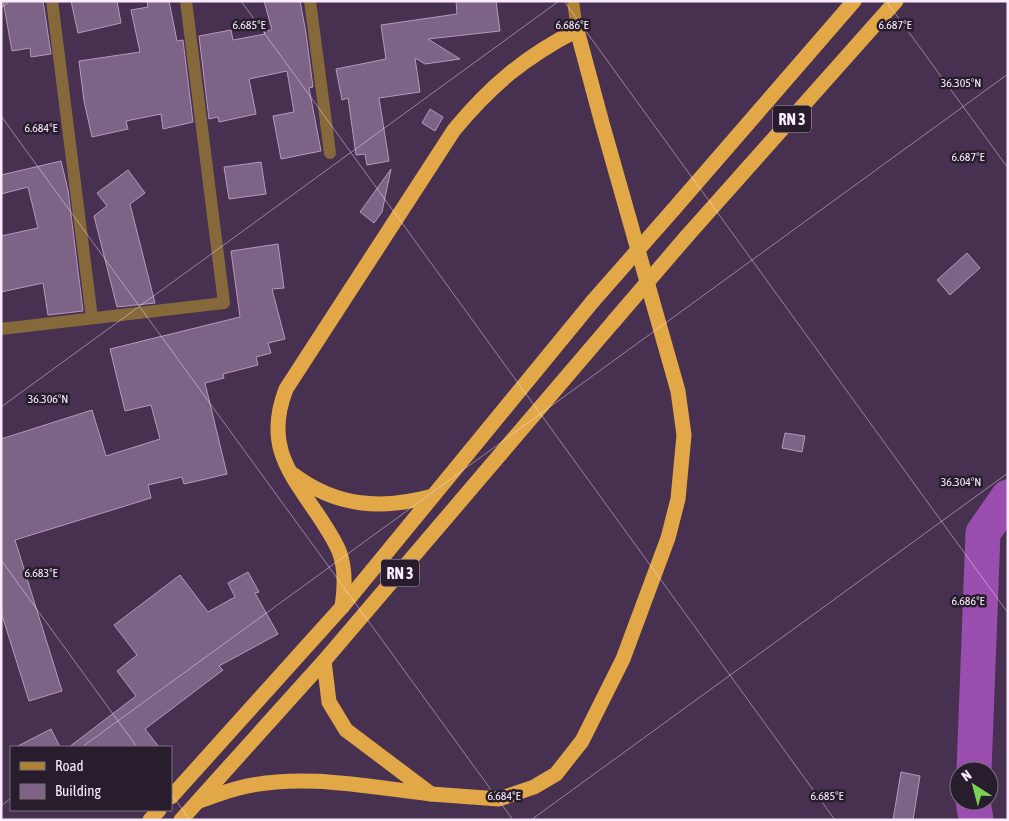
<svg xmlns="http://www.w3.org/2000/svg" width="1009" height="821" viewBox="0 0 1009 821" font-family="'Asap Condensed',sans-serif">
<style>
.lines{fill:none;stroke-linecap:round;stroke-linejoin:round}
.river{stroke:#994eb0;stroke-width:35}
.building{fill:#7d6386;stroke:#b599be}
.street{stroke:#86693b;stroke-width:12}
.secondary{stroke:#b08131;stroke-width:12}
.highway{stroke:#e2a847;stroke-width:15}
.highway-bridge{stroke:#e2a847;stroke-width:15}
.ticks{fill:none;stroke:#faebff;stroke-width:1;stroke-opacity:0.45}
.labels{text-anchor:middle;stroke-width:5;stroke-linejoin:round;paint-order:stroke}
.shield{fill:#281d2c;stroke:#bbadc0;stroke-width:1}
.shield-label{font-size:16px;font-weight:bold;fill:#faebff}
.ticks-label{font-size:12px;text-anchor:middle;fill:#faebff;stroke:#281d2c;stroke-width:5;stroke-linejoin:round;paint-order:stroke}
</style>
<rect width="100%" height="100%" fill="#483050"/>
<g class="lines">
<g class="river">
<path d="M974,771L983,533L1008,497"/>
<path d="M973,801L976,820"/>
</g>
</g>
<g class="building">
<path d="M3,1H43L51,54L31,57L30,48L12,51Z"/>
<path d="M71,1H117L121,23L78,33Z"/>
<path d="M147,1H169L177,41L183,40L193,122L163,129L161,114L126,121L128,129L92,137L84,101L79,61L140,52L131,10L148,7Z"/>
<path d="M264,1H300L306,33L313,87L309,88L321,151L281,159L273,116L294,112L287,71L249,79L256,114L219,122L218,117L209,119L199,36L231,30L233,40L265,34L264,31L272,30Z"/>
<path d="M456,1H496L500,31L428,39L460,59L425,64L415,58L420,92L379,98L389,161L367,165L365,154L356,155L348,98L342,100L336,69L386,59L381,25L457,14Z"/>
<path d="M430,109L443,117L435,131L422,123Z"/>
<path d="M61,161L68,190L83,311L48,315L43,283L1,292V236L38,228L28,187L1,194V175Z"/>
<path d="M261,162L266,194L229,199L224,167Z"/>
<path d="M391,169L382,212L374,223L360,212Z"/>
<path d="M128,170L145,193L130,204L155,303L117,307L94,216L107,206L97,193Z"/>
<path d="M278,244L284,288L272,289L285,339L268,343L271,353L256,357L258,365L223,374L224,378L205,383L227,474L184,484L182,477L148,485L151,498L15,540L62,691L29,701L1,612V439L92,410L106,456L160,439L151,405L125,411L110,349L240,317L231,251Z"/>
<path d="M967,253L980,268L950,295L937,280Z"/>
<path d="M785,433L805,436L802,452L782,448Z"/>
<path d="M248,572L259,592L255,593L278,634L219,666L223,670L145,729L159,747H69L136,696L117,671L137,655L114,625L180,575L208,612L235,597L228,583Z"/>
<path d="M51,729L60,747H16Z"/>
<path d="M901,772L920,776L913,820H893Z"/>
</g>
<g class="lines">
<g class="street">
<path d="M52,1L92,318"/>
<path d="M310,1L330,153"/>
<path d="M1,329L224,303L186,1"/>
</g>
<path class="secondary" d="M573,1L577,30"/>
<g class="highway">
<path d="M673,210L854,1"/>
<path d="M687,236L896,1"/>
<path d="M294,475C337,507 382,510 433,496"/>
<path d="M342,607C345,588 346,569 339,551C334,539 327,529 320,518C290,473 264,446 286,389L454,130C491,85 525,57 577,30L602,123L678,391L684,435L678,499L668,538L623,659L582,741L556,774L534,787L499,799L431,794"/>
<path d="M171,797L342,607L593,301"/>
<path d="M199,801C212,797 226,791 239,788C301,772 369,787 431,794L346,730L329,702L324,661"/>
<path d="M150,820L159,810"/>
<path d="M181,820L324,661L614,321"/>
</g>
<g class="highway-bridge">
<path d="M593,301L673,210"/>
<path d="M614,321L687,236"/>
</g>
</g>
<path class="ticks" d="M241,1L835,820M564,1L1008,613M886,1L1008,168M1,8L10,1M1,116L513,820M1,407L559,1M1,560L137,747M82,747L1008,74M171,794L190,820M1,806L11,798M531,820L1008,473"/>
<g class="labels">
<g class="shield">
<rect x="773" y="105.5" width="38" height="27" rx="4"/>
<rect x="381" y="559.5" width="38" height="27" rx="4"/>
</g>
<g class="shield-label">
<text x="792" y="125">RN 3</text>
<text x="400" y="579">RN 3</text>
</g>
</g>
<g class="ticks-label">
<text x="249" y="29">6.685°E</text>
<text x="572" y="29">6.686°E</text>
<text x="895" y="29">6.687°E</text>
<text x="961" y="87">36.305°N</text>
<text x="41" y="132">6.684°E</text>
<text x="968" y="161">6.687°E</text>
<text x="48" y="403">36.306°N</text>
<text x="961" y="486">36.304°N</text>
<text x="41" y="577">6.683°E</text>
<text x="968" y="605">6.686°E</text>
<text x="504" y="800">6.684°E</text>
<text x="827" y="800">6.685°E</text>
</g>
<rect width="1009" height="821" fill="none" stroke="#faebff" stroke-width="5"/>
<rect x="10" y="746" width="162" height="65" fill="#281d2c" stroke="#7c6f80"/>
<rect x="20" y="762" width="25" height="8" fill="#b08131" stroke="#7c6f80"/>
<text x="55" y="771" font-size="15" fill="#faebff">Road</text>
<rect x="20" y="784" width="25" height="15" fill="#7d6386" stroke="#7c6f80"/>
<text x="55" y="796" font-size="15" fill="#faebff">Building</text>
<g transform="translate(974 786) rotate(324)"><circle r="24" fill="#281d2c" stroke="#7c6f80"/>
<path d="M0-4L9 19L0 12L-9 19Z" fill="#7ad156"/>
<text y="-8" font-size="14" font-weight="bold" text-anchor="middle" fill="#faebff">N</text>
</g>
</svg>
